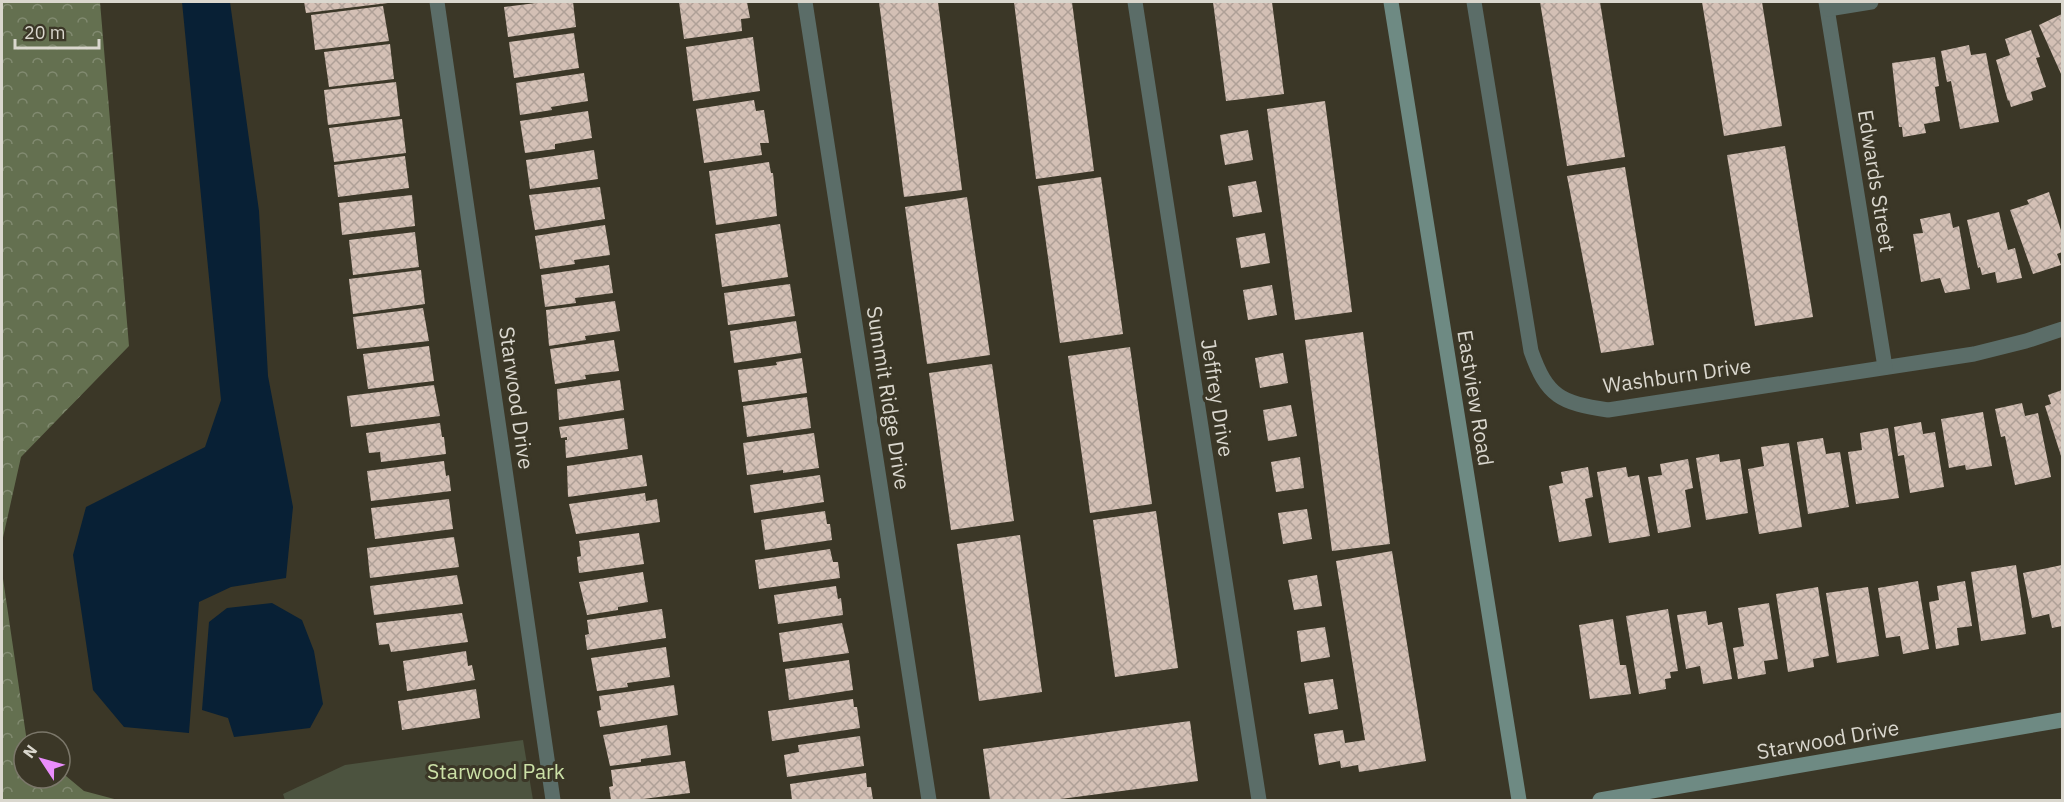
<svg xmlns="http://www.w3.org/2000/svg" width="2064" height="802" viewBox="0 0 2064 802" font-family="'IBM Plex Sans',sans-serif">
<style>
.forest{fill:url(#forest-crowns)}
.park{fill:#4c533f}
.water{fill:#082035}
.building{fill:url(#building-cross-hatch)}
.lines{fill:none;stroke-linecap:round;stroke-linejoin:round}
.street{stroke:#5b6d68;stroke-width:15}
.secondary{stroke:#6e8a83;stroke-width:15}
.labels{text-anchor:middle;stroke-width:6;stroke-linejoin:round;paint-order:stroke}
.street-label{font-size:21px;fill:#dad7ce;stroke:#3b3727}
.park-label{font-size:21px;fill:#cce1a7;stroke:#3b3727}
</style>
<defs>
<pattern id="forest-crowns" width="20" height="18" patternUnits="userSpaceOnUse" patternTransform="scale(1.5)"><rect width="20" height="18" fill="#647050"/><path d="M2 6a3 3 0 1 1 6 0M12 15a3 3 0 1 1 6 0" fill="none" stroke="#818a70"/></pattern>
<pattern id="building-cross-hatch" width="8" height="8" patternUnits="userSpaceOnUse" patternTransform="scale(1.5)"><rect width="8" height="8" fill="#d4c0b5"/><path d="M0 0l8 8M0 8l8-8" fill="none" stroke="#afa097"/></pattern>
</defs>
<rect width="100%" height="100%" fill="#3b3727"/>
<g class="forest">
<path d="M2,2H100L129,346L21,457L2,542Z"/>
<path d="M2,572L27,742H24V778H60V771L84,791L118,800H2Z"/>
</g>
<path class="park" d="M523,740L533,800H285L283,794L345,765Z"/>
<g class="water">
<path d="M182,2H230L259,211L268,376L293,507L286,578L231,587L199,602L189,733L124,727L93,690L73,555L86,507L205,447L221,400Z"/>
<path d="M272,603L302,620L314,651L323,704L310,728L234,737L228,718L202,710L209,622L227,608Z"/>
</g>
<g class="building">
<path d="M304,2H388V3L306,13Z"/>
<path d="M544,2H573L576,27L508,37L504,7Z"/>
<path d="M679,2H747L750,18L741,19L742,31L684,39Z"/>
<path d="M879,2H938L962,190L904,197Z"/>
<path d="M1014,2H1072L1094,171L1036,179Z"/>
<path d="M1213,2H1272L1284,94L1226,101Z"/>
<path d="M1540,2H1600L1625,157L1567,166Z"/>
<path d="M1702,2H1762L1782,126L1724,136Z"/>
<path d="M383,6L389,41L315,50L311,15Z"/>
<path d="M2062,14V76L2039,25Z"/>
<path d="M2031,30L2040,57L2036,58L2046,87L2031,92L2033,100L2011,107L2009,100L2008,101L1996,60L2010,55L2005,39Z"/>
<path d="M574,33L579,68L514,78L509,42Z"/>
<path d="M753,37L760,91L693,101L686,47Z"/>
<path d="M390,44L394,79L329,87L324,52Z"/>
<path d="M1969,45L1971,55L1986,53L1999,122L1960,129L1951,81L1947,82L1941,51Z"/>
<path d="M1935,57L1939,86L1935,87L1940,121L1924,124L1926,133L1903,137L1902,127H1899L1892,63Z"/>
<path d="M584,73L588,101L551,107L552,110L520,115L516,83Z"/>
<path d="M396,82L400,116L328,125L324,90Z"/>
<path d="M754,100L756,111L764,110L769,143H760L762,155L704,163L696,109Z"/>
<path d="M1325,101L1352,312L1295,320L1267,109Z"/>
<path d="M588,111L592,138L555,144V149L525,153L520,121Z"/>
<path d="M402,119L406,153L334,162L329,128Z"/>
<path d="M1248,130L1253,160L1225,165L1220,135Z"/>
<path d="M1785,146L1813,317L1755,326L1727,155Z"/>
<path d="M594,150L598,179L530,189L526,160Z"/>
<path d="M405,156L409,188L338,197L334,165Z"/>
<path d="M769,162L771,173H773L777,216L716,225L709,171Z"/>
<path d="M1625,167L1654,345L1601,353L1567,176Z"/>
<path d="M1101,177L1123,334L1060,343L1038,186Z"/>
<path d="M1256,181L1262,212L1233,217L1228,186Z"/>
<path d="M600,187L605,219L535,230L529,195Z"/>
<path d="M2049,192L2062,234V252L2057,254L2061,265L2033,274L2010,210L2029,204L2027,200Z"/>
<path d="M412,195L415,226L342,235L339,203Z"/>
<path d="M967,197L990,355L927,364L905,207Z"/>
<path d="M1999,212L2008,250L2015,248L2022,278L1997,283L1995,272L1982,275L1980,267L1978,268L1967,220Z"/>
<path d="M1950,213L1953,228L1959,226L1970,289L1945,293L1940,278L1921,282L1913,234L1923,233L1920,219Z"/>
<path d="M780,224L788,277L722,287L715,234Z"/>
<path d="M605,225L610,255L574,260L575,264L540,269L535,236Z"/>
<path d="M415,232L419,267L353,275L349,240Z"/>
<path d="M1265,233L1270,263L1241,268L1236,238Z"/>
<path d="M609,265L613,293L575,298L576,303L545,307L541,275Z"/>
<path d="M421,270L425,304L353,314L349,279Z"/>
<path d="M790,284L795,316L728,325L724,293Z"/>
<path d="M1272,285L1277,315L1248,320L1243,290Z"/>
<path d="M615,301L620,331L585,336L586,340L549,346L546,310Z"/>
<path d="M423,308L429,341L357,349L353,317Z"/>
<path d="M796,321L801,353L734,363L730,331Z"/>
<path d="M1363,332L1390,544L1332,551L1305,340Z"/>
<path d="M614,340L619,371L585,375L586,379L555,384L550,349Z"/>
<path d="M429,346L434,381L368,389L363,354Z"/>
<path d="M1130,347L1152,504L1090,513L1068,356Z"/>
<path d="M1283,353L1288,383L1260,388L1255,358Z"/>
<path d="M802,358L807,393L742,402L738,370L777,365L776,362Z"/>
<path d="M992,364L1014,521L951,530L929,373Z"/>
<path d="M620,380L624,410L559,420L557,389Z"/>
<path d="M434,385L440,416L351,427L347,396Z"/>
<path d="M2062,390V459L2045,406L2051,404L2048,395Z"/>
<path d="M807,397L811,428L747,437L743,406Z"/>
<path d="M2022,403L2025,416L2038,413L2051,477L2015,485L2005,436L2001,437L1995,409Z"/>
<path d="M1291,405L1297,436L1268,441L1263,410Z"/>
<path d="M1983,412L1992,466L1966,470L1965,465L1949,468L1941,419Z"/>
<path d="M624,418L628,449L566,458L565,440H567V437L561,438L559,427Z"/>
<path d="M1921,422L1923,434L1935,432L1944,487L1910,493L1904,455L1898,456L1894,427Z"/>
<path d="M440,423L442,437H444L446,454L381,462L380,452L369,453L366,433Z"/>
<path d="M1888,428L1899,498L1856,504L1848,452L1862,450L1860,433Z"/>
<path d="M814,433L819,468L783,473V470L747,475L743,443Z"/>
<path d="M1823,438L1826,454L1840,452L1849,507L1808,514L1797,442Z"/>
<path d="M1789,443L1802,527L1759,534L1748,469L1764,466L1761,447Z"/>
<path d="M1719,454L1720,462L1740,459L1748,513L1706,520L1696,458Z"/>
<path d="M642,455L647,486L568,497L567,466Z"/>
<path d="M1300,457L1304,488L1276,492L1271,462Z"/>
<path d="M1688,459L1693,488L1685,490L1691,527L1658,533L1648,477L1662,475L1660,464Z"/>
<path d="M444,461L446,476L449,475L451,491L371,501L367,471Z"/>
<path d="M1588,467L1593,497L1585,499L1592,536L1559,542L1549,486L1563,483L1561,472Z"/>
<path d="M1626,467L1628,477L1639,475L1650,536L1609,543L1597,472Z"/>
<path d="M820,475L824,502L754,513L750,485Z"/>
<path d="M645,493L646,501L657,499L660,522L576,534L569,504Z"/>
<path d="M449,499L453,529L375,539L371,508Z"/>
<path d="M1307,509L1312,539L1283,544L1278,513Z"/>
<path d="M825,511L827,524H830L832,540L765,550L761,520Z"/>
<path d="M1156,511L1178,668L1115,677L1093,520Z"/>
<path d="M639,533L644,564L579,573L577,557L581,556L579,541Z"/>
<path d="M1020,535L1042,692L979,701L957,544Z"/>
<path d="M454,537L459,567L370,578L367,548Z"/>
<path d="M830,549L833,562H838L840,578L759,589L755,560Z"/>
<path d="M1392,551L1426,761L1359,772L1358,765L1341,768L1340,761L1319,765L1314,734L1343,730L1345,743L1365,740L1336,561Z"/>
<path d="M2016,565L2026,634L1981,641L1971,572Z"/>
<path d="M2062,565V626L2052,628L2049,614L2032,618L2023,573Z"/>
<path d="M643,572L648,602L618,607V610L587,615L579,582Z"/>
<path d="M457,575L463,604L374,615L370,586Z"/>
<path d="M1317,575L1322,606L1294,610L1288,580Z"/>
<path d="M1918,581L1929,649L1903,654L1900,636L1886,638L1878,588Z"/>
<path d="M1965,581L1972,626L1957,628L1959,645L1936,649L1929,602L1939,600L1937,586Z"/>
<path d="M836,586L838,599L841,598L843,615L778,624L774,595Z"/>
<path d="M1818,587L1829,656L1813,659L1814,667L1788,672L1776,594Z"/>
<path d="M1868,587L1879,656L1837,663L1826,593Z"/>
<path d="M1769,603L1778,659L1764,661L1766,674L1738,679L1733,648L1744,646L1738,608Z"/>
<path d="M662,609L666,638L587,650L585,635L589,634L587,620Z"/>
<path d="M1668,609L1678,671L1670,672L1671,678L1665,679L1666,689L1639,694L1626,616Z"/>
<path d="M1706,611L1708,625L1722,622L1732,679L1703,684L1700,666L1686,669L1677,615Z"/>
<path d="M462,613L468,642L391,652L389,644L379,645L376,623Z"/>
<path d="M1613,619L1620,665H1626L1631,694L1590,699L1579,625Z"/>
<path d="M842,623L849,653L783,662L779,633Z"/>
<path d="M1325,627L1330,657L1301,662L1297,631Z"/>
<path d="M666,647L670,677L627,683L628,687L597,691L591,658Z"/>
<path d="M466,651L468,666L472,665L475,680L407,691L403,661Z"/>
<path d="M849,660L853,690L789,700L785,669Z"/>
<path d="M1333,679L1338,709L1309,714L1304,683Z"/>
<path d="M674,685L678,715L600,727L597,711L601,710L599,696Z"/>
<path d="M476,689L480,718L402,730L398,701Z"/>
<path d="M853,699L854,707H857L860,728L772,741L768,711Z"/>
<path d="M1190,721L1198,781L1053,800H990L983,749Z"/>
<path d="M667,725L671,755L641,759V762L610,766L603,735Z"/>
<path d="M860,736L864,766L787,777L784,755L799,752L798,745Z"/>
<path d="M685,761L690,793L635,800H611L609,787L613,786L611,770Z"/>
<path d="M866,773L867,787H871L873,800H792L790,784Z"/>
</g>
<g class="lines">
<g class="street">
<path d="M437,2L553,800"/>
<path d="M805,2L929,800"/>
<path d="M1135,2L1259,800"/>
<path d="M1474,2L1531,351C1547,397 1561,403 1608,410L1974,354L2026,341L2062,329"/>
<path d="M1826,2L1885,367"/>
<path d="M1828,9L1871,2"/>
</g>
<g class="secondary">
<path d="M1391,2L1519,800"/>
<path d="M1600,800L2062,720"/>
</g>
</g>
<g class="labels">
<g class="street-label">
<text transform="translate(1876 181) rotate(81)" y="7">Edwards Street</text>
<text transform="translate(1677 376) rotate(-8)" y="7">Washburn Drive</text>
<text transform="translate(516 398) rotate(82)" y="7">Starwood Drive</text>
<text transform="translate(888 398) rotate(81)" y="7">Summit Ridge Drive</text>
<text transform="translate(1217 398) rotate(81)" y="7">Jeffrey Drive</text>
<text transform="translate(1475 398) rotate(81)" y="7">Eastview Road</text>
<text transform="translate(1828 740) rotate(-10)" y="7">Starwood Drive</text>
</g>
<g class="park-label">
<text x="496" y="779">Starwood Park</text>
</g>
</g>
<rect width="2064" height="802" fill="none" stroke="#dad7ce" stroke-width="6"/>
<g transform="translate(42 760) rotate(306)"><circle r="28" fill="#3b3727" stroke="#7b776a" stroke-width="1.5"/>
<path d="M0-4.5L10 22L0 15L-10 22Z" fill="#ea8dfc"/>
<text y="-9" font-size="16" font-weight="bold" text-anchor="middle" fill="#dad7ce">N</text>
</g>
<path d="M15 39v9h84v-9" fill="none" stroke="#dad7ce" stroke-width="3"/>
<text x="24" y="39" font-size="18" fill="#dad7ce" stroke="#3b3727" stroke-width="4.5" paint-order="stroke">20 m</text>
</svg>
